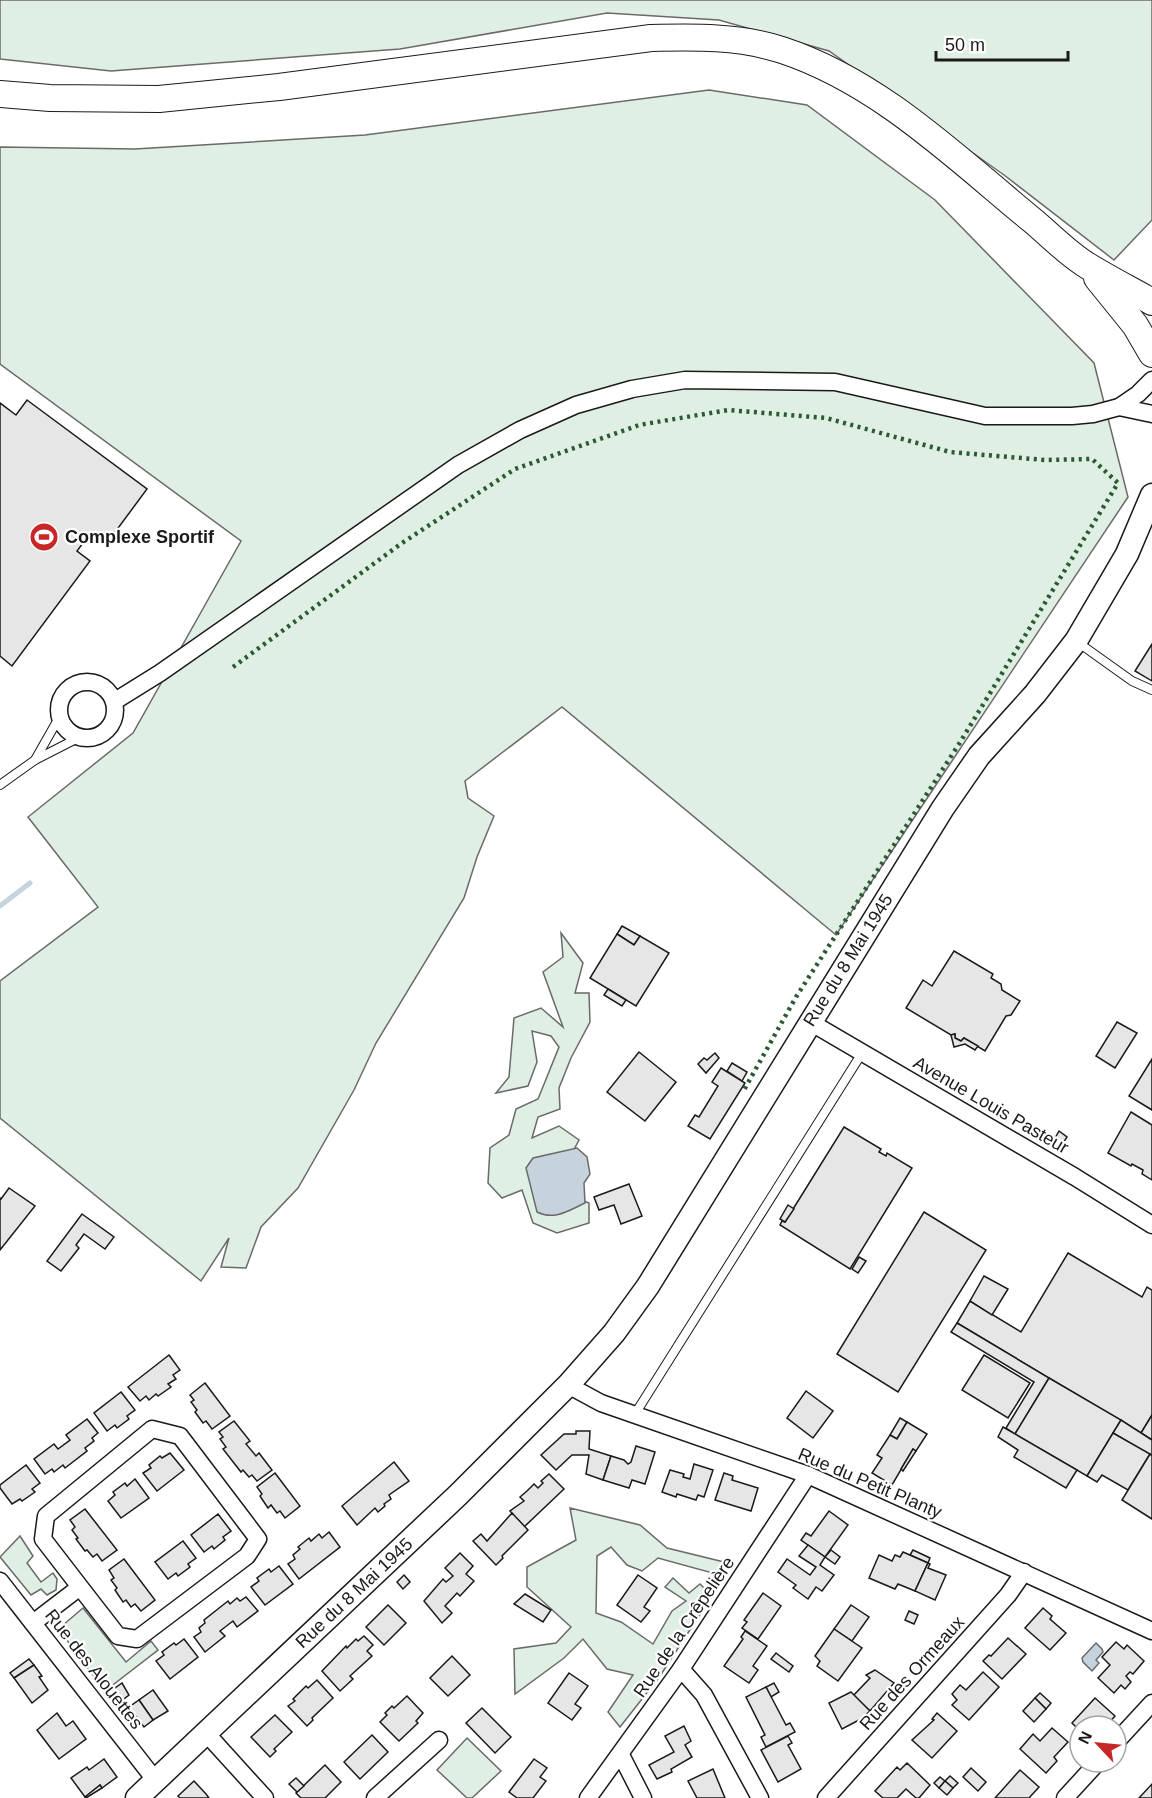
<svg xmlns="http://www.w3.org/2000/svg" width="1152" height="1798" viewBox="0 0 1152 1798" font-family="Helvetica,sans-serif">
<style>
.green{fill:#e0efe3;stroke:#6a6a6a;stroke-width:1.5}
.water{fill:#c6d2dc;stroke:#6a6a6a;stroke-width:1.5}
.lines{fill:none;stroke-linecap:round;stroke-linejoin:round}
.stream{stroke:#c6d2dc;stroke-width:5}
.building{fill:#e6e6e6;stroke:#1a1a1a;stroke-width:1.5}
.lane-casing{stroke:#1a1a1a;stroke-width:10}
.street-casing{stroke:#1a1a1a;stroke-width:19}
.secondary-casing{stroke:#1a1a1a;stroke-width:25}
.primary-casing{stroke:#1a1a1a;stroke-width:28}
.lane{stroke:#fff;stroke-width:8}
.street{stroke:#fff;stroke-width:16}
.secondary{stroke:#fff;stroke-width:22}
.primary{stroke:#fff;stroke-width:26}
.hedge{stroke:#2b5a34;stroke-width:4.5;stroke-dasharray:3 4.5;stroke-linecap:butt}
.labels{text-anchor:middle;stroke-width:4.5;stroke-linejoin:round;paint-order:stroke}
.poi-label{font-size:18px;font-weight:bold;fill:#1a1a1a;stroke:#fff;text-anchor:start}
.street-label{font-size:18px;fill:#1a1a1a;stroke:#fff}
</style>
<rect width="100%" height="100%" fill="#fff"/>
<g class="green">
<path d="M0,0H1152V220L1114,260L1004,175L829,51L719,20L607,13L400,49L111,71L0,59Z"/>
<path d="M709,90L807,105L935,200L1094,363L1128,497L836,935L562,707L465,781L468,798L494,816L477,857L464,898L376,1043L354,1090L298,1188L261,1227L246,1268L221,1267L229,1238L201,1281L0,1118V981L98,907L28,817L133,733L241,541L0,364V147L135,149L365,135Z"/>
<path d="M561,933L583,963L575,993H589L590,1022L571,1058L559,1088L560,1109L538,1117L532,1138L559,1126L579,1140L568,1161L572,1196L589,1203V1223L557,1233L533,1223L522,1190L502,1198L488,1183L490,1148L509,1135L516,1109L538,1099L559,1047L551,1036L532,1031L537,1062L528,1086L496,1093L509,1077L514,1018L541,1008L563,1027L543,972L563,957Z"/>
<path d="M570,1508L640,1525L667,1548L724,1562L716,1574L658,1558L642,1571L627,1565L611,1547L597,1556L596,1613L621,1622L653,1644L672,1611L686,1601L665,1587L673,1578L689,1593L700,1584L712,1596L660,1676L620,1727L608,1712L633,1675L607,1669L583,1639L564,1658L515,1694L514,1649L556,1643L571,1627L527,1587V1567L576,1540Z"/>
<path d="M20,1536L33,1556L27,1563L41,1582L53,1573L57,1579L56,1590L47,1595L41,1589L31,1595L0,1557Z"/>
<path d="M83,1608L126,1662L151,1641L158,1650L105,1691L63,1635V1625Z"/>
<path d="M467,1738L501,1771L472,1798H467L437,1770Z"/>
</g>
<g class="water">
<path d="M577,1148L587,1157L590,1174L584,1183L585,1203C570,1210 554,1221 537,1212L526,1168L533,1158Z"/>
<path d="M1096,1643L1102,1649L1103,1652L1096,1660L1099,1663L1092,1671L1083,1662L1082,1658Z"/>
</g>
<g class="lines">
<path class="stream" d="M0,906L30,883"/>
</g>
<g class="building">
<path d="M27,400L147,489L107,543L91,532L77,551L90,561L12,666L0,656V403L16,415Z"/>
<path d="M1152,644V681L1135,671Z"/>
<path d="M622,926L640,936L634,945L617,934Z"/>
<path d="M617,934L634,945L640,936L669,953L636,1006L590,978Z"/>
<path d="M954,951L993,974L991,978L1001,984L1002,990L1020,1001L1011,1015L1006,1016L985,1051L964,1038L961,1041L955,1038V1034L951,1035L906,1008L923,980L932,986Z"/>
<path d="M608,989L626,1000L622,1006L604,995Z"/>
<path d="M1117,1022L1137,1033L1115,1068L1096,1056Z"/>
<path d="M955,1034V1038L961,1041L964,1038L978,1046L975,1050L965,1044L954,1047L951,1035Z"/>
<path d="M639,1052L676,1082L645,1121L607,1092Z"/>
<path d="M715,1053L719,1058L706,1073L698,1064L704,1058L707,1060Z"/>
<path d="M1152,1059V1110L1129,1096Z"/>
<path d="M732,1063L747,1072L742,1081L727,1071Z"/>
<path d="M721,1068L745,1083L710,1139L688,1126L695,1115L699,1117L718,1086L712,1082Z"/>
<path d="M1131,1112L1152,1125V1180L1142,1174L1143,1170L1132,1164L1131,1166L1108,1153Z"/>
<path d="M844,1127L881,1149L879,1152L886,1156L887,1153L912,1168L850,1269L780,1225L782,1221L785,1222Z"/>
<path d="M1059,1131L1067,1137L1062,1145L1054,1140Z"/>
<path d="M629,1184L642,1216L621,1224L614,1205L599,1210L594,1197Z"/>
<path d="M9,1188L35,1206L0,1250V1198L1,1199Z"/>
<path d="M788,1205L794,1209L785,1222L780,1219Z"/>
<path d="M924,1212L986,1250L898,1392L837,1354Z"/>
<path d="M82,1214L114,1237L105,1249L84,1234L76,1245L79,1248L61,1271L47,1261Z"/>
<path d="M1068,1253L1142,1297L1147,1287L1152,1290V1415L1141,1433L957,1323L970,1301L1021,1332Z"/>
<path d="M859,1257L866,1261L858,1273L852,1269Z"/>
<path d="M984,1276L1008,1289L992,1315L970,1301Z"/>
<path d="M957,1323L1049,1378L1015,1434L1006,1428L1034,1382L951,1332Z"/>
<path d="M169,1355L180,1370L173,1375L176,1379L168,1384L171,1387L158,1396L156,1394L149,1400L146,1396L140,1401L128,1387Z"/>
<path d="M984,1355L1030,1383L1008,1418L962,1390Z"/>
<path d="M1049,1378L1121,1420L1087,1476L1015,1434Z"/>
<path d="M205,1383L230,1416L212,1429L206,1421L203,1423L195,1412L197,1410L191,1402L194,1400L190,1395Z"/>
<path d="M806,1391L833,1411L813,1438L787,1418Z"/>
<path d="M121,1392L135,1410L127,1416L129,1419L117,1428L115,1425L107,1431L94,1413Z"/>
<path d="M1152,1415V1440L1141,1433Z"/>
<path d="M900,1418L907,1422L897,1439L890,1435Z"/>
<path d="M87,1419L98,1433L92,1438L94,1441L85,1448L87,1451L65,1468L63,1465L54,1472L52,1469L45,1474L34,1459L54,1444L58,1449L70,1440L66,1435Z"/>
<path d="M1121,1420L1152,1440V1456L1113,1433Z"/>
<path d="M234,1421L250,1441L246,1444L256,1456L259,1453L272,1470L257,1481L252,1475L249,1477L243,1470L241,1472L223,1449L226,1447L220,1439L223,1437L219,1432Z"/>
<path d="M907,1422L927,1434L916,1451L913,1449L892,1485L872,1473L882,1458L877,1455L890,1435L897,1439Z"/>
<path d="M1003,1427L1077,1470L1066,1488L1014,1457L1018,1450L998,1437Z"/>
<path d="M576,1431H590L589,1449L611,1456L603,1480L586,1474L589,1455H572L556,1470L541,1455L564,1434H576Z"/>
<path d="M1113,1433L1150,1454L1128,1490L1102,1475L1097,1482L1087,1476Z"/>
<path d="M636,1446L655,1452L645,1484L632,1480L629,1488L603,1480L611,1456L624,1460L628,1464L631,1462Z"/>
<path d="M913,1449L916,1451L903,1471L901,1469Z"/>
<path d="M170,1453L184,1470L157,1491L143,1473L151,1468L149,1465L160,1456L162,1458Z"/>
<path d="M1150,1454L1152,1456V1519L1122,1500Z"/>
<path d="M394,1462L409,1481L389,1495L391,1499L384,1504L385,1506L378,1512L375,1508L357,1525L342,1506Z"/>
<path d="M694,1464L713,1470L704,1497L698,1495L696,1500L677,1494L676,1497L662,1492L670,1470L684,1474L683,1477L690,1479Z"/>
<path d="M26,1465L40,1483L32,1489L35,1492L22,1501L20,1499L12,1504L0,1488V1485Z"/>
<path d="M275,1473L300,1506L285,1518L280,1511L277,1513L271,1505L268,1508L260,1496L262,1494L257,1487Z"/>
<path d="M724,1473L733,1476L732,1480L758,1488L751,1511L715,1500Z"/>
<path d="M549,1474L564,1489L524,1527L510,1511L524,1501L520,1497L527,1491L534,1484L538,1488L543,1483L541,1481Z"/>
<path d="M135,1479L149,1498L121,1518L108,1501L115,1495L113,1492L125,1483L127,1486Z"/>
<path d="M85,1509L117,1550L102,1561L97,1554L93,1557L87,1550L85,1551L76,1539L78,1538L72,1530L75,1527L70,1520Z"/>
<path d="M829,1511L848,1525L825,1557L801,1540L806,1533L811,1536Z"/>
<path d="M512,1513L528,1530L502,1556L503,1558L496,1565L473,1541L481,1534L487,1541Z"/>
<path d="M218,1514L231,1531L223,1537L225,1540L214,1549L212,1546L204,1552L191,1535Z"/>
<path d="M329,1532L340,1547L299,1579L288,1564L295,1559L293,1555L300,1549L298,1547L309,1538L311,1541L319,1534L322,1538Z"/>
<path d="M183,1541L196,1558L188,1564L190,1567L178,1576L176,1573L168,1579L155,1562Z"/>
<path d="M808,1545L825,1557L820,1565L834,1575L822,1591L816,1587L808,1599L793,1588L796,1585L778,1572L787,1559L810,1575L816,1567L799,1556Z"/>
<path d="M831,1550L840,1557L835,1564L825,1557Z"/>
<path d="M913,1550L930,1558L928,1563L910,1555Z"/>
<path d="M903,1552L928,1563L915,1591L898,1584L895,1589L869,1578L879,1555L892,1561L895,1555L900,1557Z"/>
<path d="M460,1553L473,1566L466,1574L474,1581L460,1596L457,1593L445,1606L452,1613L442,1623L424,1601L443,1579L446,1582L453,1576L445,1568Z"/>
<path d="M124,1559L155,1600L141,1611L135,1604L131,1607L126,1600L123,1602L115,1590L117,1588L111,1580L114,1578L109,1570Z"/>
<path d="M928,1563L930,1564L928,1568L946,1575L935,1600L915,1591Z"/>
<path d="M279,1566L293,1584L265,1605L251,1587L259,1581L257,1578L269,1569L271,1572Z"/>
<path d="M404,1575L410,1582L403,1589L397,1582Z"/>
<path d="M638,1575L657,1588L644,1607L650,1611L641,1622L617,1605Z"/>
<path d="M763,1593L781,1606L758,1639L742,1628L747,1622L744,1620Z"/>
<path d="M525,1594L551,1610L543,1622L514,1604Z"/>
<path d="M246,1597L258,1611L237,1627L233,1621L220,1631L225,1636L205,1652L194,1637L201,1632L199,1628L205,1623L204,1620L228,1601L230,1604L237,1598L240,1601Z"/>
<path d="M388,1605L406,1623L384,1645L366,1627Z"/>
<path d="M851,1605L869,1617L852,1641L834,1629Z"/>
<path d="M1043,1608L1052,1616L1050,1619L1066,1633L1050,1650L1025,1628Z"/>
<path d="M909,1611L918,1615L914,1624L905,1620Z"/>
<path d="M834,1629L862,1648L838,1681L817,1666L820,1661L815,1656Z"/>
<path d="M745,1631L767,1646L753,1666L758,1670L749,1683L724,1666L743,1639L741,1637Z"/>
<path d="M364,1636L373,1645L367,1651L372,1656L350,1676L353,1679L340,1691L322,1671L346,1646L347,1648L356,1639L358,1641Z"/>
<path d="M1008,1638L1026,1654L1002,1679L983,1661L989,1655L991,1656Z"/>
<path d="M184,1639L198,1657L170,1679L156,1661L164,1655L162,1652L174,1643L176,1645Z"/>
<path d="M1116,1642L1124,1649L1127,1645L1144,1661L1133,1674L1130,1672L1126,1676L1131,1682L1125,1689L1121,1685L1114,1693L1098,1678L1110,1665L1102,1657Z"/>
<path d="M776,1653L793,1666L789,1672L771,1659Z"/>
<path d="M452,1656L470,1675L448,1696L430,1678Z"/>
<path d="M29,1659L34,1665L14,1678L10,1673Z"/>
<path d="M34,1665L42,1676L39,1677L48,1690L32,1703L14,1678Z"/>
<path d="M875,1670L894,1683L870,1711L853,1696L870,1678L866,1675Z"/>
<path d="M983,1672L999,1687L969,1720L952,1705L957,1700L952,1694L960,1685L966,1690Z"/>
<path d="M569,1673L588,1686L575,1704L581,1708L572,1720L548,1703Z"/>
<path d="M317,1680L333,1698L312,1718L313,1720L307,1726L288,1706L295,1701L293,1699L306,1686L308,1688Z"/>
<path d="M122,1683L129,1695L116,1705L108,1693Z"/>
<path d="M774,1683L779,1692L771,1697L766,1687Z"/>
<path d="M766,1687L786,1725L790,1723L795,1732L766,1747L761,1737L765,1735L746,1697Z"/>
<path d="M153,1690L168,1711L153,1720L139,1700Z"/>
<path d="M851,1692L870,1711L859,1720L842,1729L829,1703Z"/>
<path d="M1040,1693L1051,1703L1046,1709L1035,1698Z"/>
<path d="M407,1696L423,1713L416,1721L418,1723L399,1741L380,1722L387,1715L385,1713L392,1706L394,1708Z"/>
<path d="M1035,1698L1046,1709L1034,1722L1023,1711Z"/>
<path d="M1095,1698L1115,1716L1108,1724L1103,1720L1098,1726H1080V1731L1072,1723Z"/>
<path d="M139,1700L153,1720L144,1727L129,1707Z"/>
<path d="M482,1708L511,1737L495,1753L466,1723Z"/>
<path d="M57,1713L66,1726L73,1721L86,1739L59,1759L37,1730Z"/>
<path d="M937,1713L957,1731L932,1758L912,1740L934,1720L932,1719Z"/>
<path d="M275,1715L292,1732L274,1749L276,1751L270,1757L251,1737Z"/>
<path d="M684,1726L691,1741L685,1745L692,1757L671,1769L672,1772L657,1779L649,1765L674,1752L665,1736Z"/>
<path d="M1052,1728L1068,1742L1054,1757L1057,1761L1046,1773L1020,1749L1033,1734L1040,1741Z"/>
<path d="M372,1735L388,1752L360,1779L344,1762Z"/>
<path d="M788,1736L792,1743L788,1745L801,1769L778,1782L761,1750Z"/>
<path d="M104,1759L117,1777L102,1788L100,1785L85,1797L71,1778L87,1767L89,1770Z"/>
<path d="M534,1759L547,1768L540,1777L546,1781L533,1798H517L509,1792Z"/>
<path d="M907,1763L930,1785L919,1798H916L906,1789L897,1798H883L875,1791L897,1767L900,1770Z"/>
<path d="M325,1765L341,1782L325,1798H301L296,1793Z"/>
<path d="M971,1768L986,1782L978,1791L963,1777Z"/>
<path d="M713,1769L725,1798H697L688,1781Z"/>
<path d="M1020,1770L1039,1787L1029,1798H995Z"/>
<path d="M950,1776L958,1783L953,1788L945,1781Z"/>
<path d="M940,1777L945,1781L939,1788L934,1783Z"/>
<path d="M296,1778L304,1786L297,1792L289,1784Z"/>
<path d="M194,1781L206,1794L209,1798H180L178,1796Z"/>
<path d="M945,1781L953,1788L947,1795L939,1788Z"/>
<path d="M1152,1784V1798H1139Z"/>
<path d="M100,1785L102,1788L86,1798L85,1797Z"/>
</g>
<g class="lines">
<g class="lane-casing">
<g id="lane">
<path d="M1076,641L1132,681L1152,690"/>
<path d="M35,760L60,716"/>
<path d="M0,785L35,760L80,737"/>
<path d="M635,1414L862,1053"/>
</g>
</g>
<g class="street-casing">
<g id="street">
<path d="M1119,407L1152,414"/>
<circle cx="87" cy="710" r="28"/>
<path d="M115,701L160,673L458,465L520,430L576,405L632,389L685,380L835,382L985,416H1072L1093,414L1119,407L1138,394L1152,380"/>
<path d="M810,1022L1075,1177L1152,1225"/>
<path d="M569,1384L577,1390L601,1403L808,1475L1152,1631"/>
<path d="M0,1581L156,1781"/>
<path d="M33,1623L80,1587L43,1539L46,1516L152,1429L180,1436L258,1539L247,1556L137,1639L118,1636L80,1587"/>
<path d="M681,1669L704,1695L760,1798"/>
<path d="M206,1733L265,1798"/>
<path d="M1116,1742L1152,1703"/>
<path d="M621,1755L643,1798"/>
<path d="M375,1798L439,1740"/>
<path d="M588,1798L681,1669L808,1475"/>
<path d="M826,1798L1008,1595L1024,1572"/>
<path d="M1065,1798L1098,1762"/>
</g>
</g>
<g class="secondary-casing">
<path id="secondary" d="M137,1798L458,1495L569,1384L614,1333L648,1286L943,808L979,756L1035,694L1076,641L1127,554L1152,495"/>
</g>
<g class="primary-casing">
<g id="primary">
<path d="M0,94L50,98L159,99L279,87L651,38C695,37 739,36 782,50C879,82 954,156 1032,220C1050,235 1068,254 1088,266C1109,279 1131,290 1152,302"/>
<path d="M1097,278L1135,325L1152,354"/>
</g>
</g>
<use href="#lane" class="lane"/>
<use href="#street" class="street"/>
<use href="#secondary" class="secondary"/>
<use href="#primary" class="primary"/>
<path class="hedge" d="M233,667L402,543L515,469L639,425L728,410L826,418L950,452L1045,460L1092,459L1118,483L959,744L796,997L744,1090"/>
</g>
<defs>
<g id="stadium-disc" transform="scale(1.5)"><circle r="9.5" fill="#c62828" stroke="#fff"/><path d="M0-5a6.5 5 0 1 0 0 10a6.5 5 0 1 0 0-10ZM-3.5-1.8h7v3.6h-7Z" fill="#fff"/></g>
</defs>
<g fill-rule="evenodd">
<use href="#stadium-disc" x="44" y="537"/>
</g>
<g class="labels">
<g class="poi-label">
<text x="65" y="543">Complexe Sportif</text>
</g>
<g class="street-label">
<text transform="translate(848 960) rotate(-58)" y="6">Rue du 8 Mai 1945</text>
<text transform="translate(991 1105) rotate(30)" y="6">Avenue Louis Pasteur</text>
<text transform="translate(870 1483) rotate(23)" y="6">Rue du Petit Planty</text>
<text transform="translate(354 1593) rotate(-43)" y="6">Rue du 8 Mai 1945</text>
<text transform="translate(684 1627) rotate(-56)" y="6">Rue de la Crêpelière</text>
<text transform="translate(94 1669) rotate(52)" y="6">Rue des Alouettes</text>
<text transform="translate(912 1673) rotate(-48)" y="6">Rue des Ormeaux</text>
</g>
</g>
<g transform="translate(1098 1744) rotate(296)"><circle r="28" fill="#ffffff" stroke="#a3a3a3" stroke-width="1.5"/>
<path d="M0-4.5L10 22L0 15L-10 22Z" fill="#c62828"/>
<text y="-9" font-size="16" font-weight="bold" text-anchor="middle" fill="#1a1a1a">N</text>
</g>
<path d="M936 51v9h132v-9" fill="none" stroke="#1a1a1a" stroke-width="3"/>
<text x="945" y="51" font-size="18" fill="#1a1a1a" stroke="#ffffff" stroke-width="4.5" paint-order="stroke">50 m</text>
</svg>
